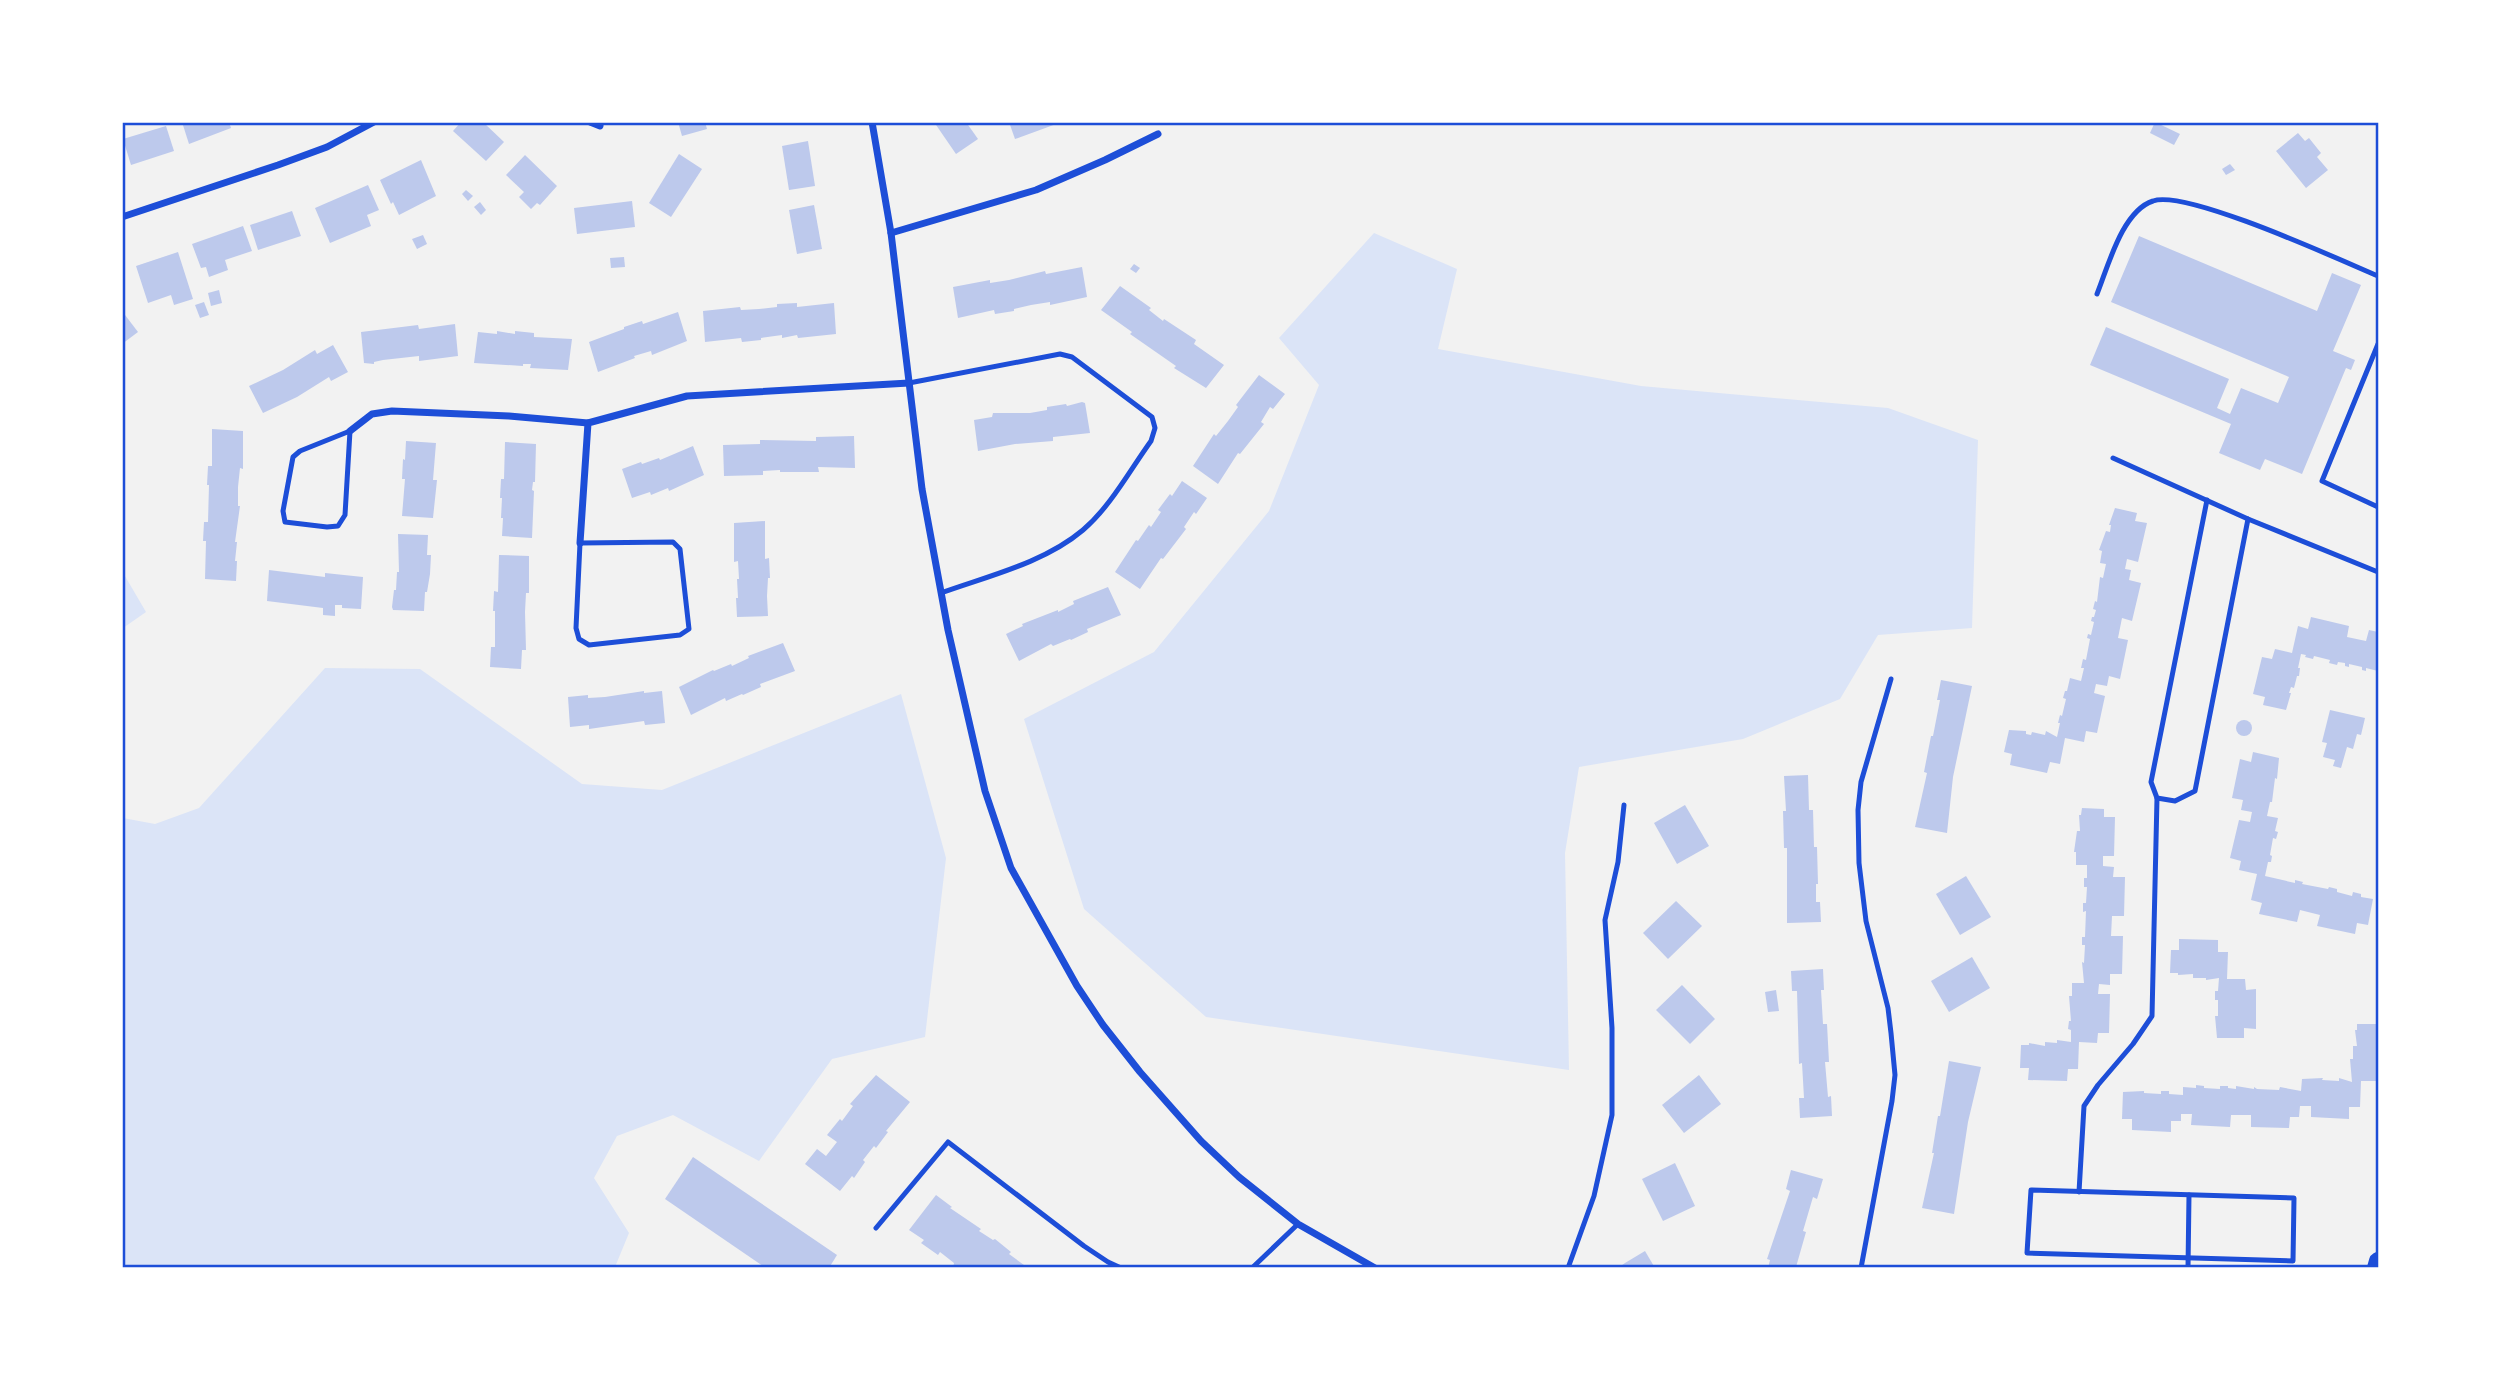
<svg xmlns="http://www.w3.org/2000/svg" width="2501" height="1390" viewBox="0 0 2501 1390" font-family="'Crimson Pro',serif">
<style>
.green{fill:#dbe4f7}
.building{fill:#bdc9ec}
.lines{fill:none;stroke-linecap:round;stroke-linejoin:round}
.service{stroke:#1d4ed8;stroke-width:5}
.minor{stroke:#1d4ed8;stroke-width:7}
.primary{stroke:#1d4ed8;stroke-width:18}
.neatline{fill:none;stroke:#1d4ed8;stroke-width:2.5}
</style>
<rect width="100%" height="100%" fill="#f2f2f2"/>
<g class="green">
<path d="M1374,233L1457,269L1438,349L1641,386L1888,408L1978,440L1972,628L1878,635L1840,699L1743,739L1579,767L1565,853L1569,1070L1206,1017L1084,909L1024,719L1154,652L1269,511L1319,385L1279,338Z"/>
<path d="M122,571L146,612L123,628H122Z"/>
<path d="M325,668L420,669L582,784L662,790L901,694L946,858L925,1037L832,1059L759,1161L673,1115L617,1136L594,1178L629,1233L615,1267H123V818L155,824L199,808Z"/>
</g>
<g class="building">
<path d="M182,122H229L231,128L189,144Z"/>
<path d="M461,122H483L504,142L486,161L453,131Z"/>
<path d="M678,122H705L707,129L682,136Z"/>
<path d="M934,122H966L978,139L956,154Z"/>
<path d="M1009,122H1059V123L1015,139Z"/>
<path d="M2155,122L2180,134L2174,145L2150,133Z"/>
<path d="M166,126L174,151L131,165L123,139Z"/>
<path d="M2298,133L2305,141L2309,138L2321,153L2317,157L2328,170L2306,188L2276,151Z"/>
<path d="M808,141L815,186L789,190L782,146Z"/>
<path d="M679,154L702,169L671,217L649,203Z"/>
<path d="M525,155L557,186L540,205L537,203L531,209L519,197L524,192L506,175Z"/>
<path d="M421,160L436,196L399,215L393,202L391,204L380,180Z"/>
<path d="M2230,164L2235,170L2226,175L2222,169Z"/>
<path d="M368,185L379,210L367,215L371,226L330,243L315,208Z"/>
<path d="M466,190L473,196L468,201L462,194Z"/>
<path d="M632,201L635,227L577,234L574,208Z"/>
<path d="M480,202L486,210L481,215L474,207Z"/>
<path d="M814,205L822,249L797,254L789,210Z"/>
<path d="M292,211L301,236L258,250L250,225Z"/>
<path d="M243,226L252,251L225,260L228,270L209,277L206,267L201,268L192,244Z"/>
<path d="M423,235L427,244L417,249L412,239Z"/>
<path d="M2139,236L2317,311L2332,273L2361,285L2333,351L2355,360L2351,370L2346,368L2302,474L2265,459L2260,470L2219,453L2231,424L2090,365L2106,327L2229,379L2217,408L2230,414L2241,388L2278,403L2289,377L2111,302Z"/>
<path d="M178,252L193,299L174,305L171,295L148,303L136,266Z"/>
<path d="M624,257L625,267L611,268L610,258Z"/>
<path d="M1134,264L1140,268L1136,273L1130,269Z"/>
<path d="M1082,267L1087,297L1050,305V302L1031,305L1014,309V311L995,314L994,310L958,318L953,287L990,280V283L1009,280L1045,271L1046,274Z"/>
<path d="M1120,286L1151,308L1149,310L1163,321L1164,319L1196,340L1194,344L1224,365L1206,388L1174,368L1176,366L1130,334L1132,332L1101,310Z"/>
<path d="M219,290L222,303L211,306L208,293Z"/>
<path d="M204,302L209,315L200,318L195,305Z"/>
<path d="M797,303V307L834,303L836,334L798,338L797,335L782,338V335L761,338V340L742,342L741,338L705,342L703,311L740,307L741,310L759,309L777,307V304Z"/>
<path d="M122,311L138,332L122,344Z"/>
<path d="M678,312L687,341L652,355L651,351L634,356L635,358L598,372L589,342L624,329V327L642,321L643,324Z"/>
<path d="M455,324L458,356L419,361V356L383,360L374,362V364L364,363L361,332L418,325L419,329Z"/>
<path d="M497,331L515,334V331L534,333V337L572,339L568,370L530,368L531,364H523V366L474,363L478,332L497,334Z"/>
<path d="M333,345L348,372L331,381L329,377L297,397L263,413L249,386L283,370L315,350L317,354Z"/>
<path d="M1259,375L1285,394L1273,409L1270,407L1261,422L1264,424L1240,454L1238,453L1218,484L1193,466L1214,434L1216,436L1228,421L1238,407L1236,405Z"/>
<path d="M1082,402L1085,403L1090,433L1053,437V441L1015,444L978,451L974,420L992,417L993,413H1030L1047,410V407L1066,404L1067,406Z"/>
<path d="M212,429L243,431V469L240,468L238,487V506H240L235,542H237L235,561H237L236,581L205,579L206,541H203L204,522H208L209,485H207L208,466H212Z"/>
<path d="M854,436L855,468L818,467L819,472H780V470L763,471V475L724,476L723,445L760,444V440L816,441V437Z"/>
<path d="M406,441L436,443L433,480H437L433,518L402,516L405,479H402L403,459L405,460Z"/>
<path d="M505,442L536,444L535,482H533L532,490L534,491L532,538L502,536L503,518H501L502,498H500L501,479H504Z"/>
<path d="M693,446L704,475L669,491L668,488L651,495L650,492L632,498L622,469L641,462L642,464L659,458L660,460Z"/>
<path d="M1182,481L1207,498L1196,514L1194,512L1184,527L1186,529L1163,559L1161,558L1140,589L1115,572L1136,540L1138,541L1149,525L1151,527L1161,512L1158,510L1170,494L1172,496Z"/>
<path d="M2115,508L2137,513L2135,521L2147,523L2138,562L2127,559L2125,569L2131,570L2129,580L2141,583L2132,621L2122,618L2118,638L2128,640L2120,679L2109,676L2107,686L2096,684L2094,693L2105,696L2097,733L2086,731L2084,742L2065,738L2060,764L2050,762L2047,773L2010,765L2012,754L2004,752L2009,730L2026,731V734L2031,735L2032,732L2045,735L2046,731L2057,737L2060,723H2058L2060,715L2062,716L2066,699L2063,698L2065,691H2067L2070,678L2081,681L2084,668H2081L2083,659L2086,660L2090,639L2087,638L2088,634L2091,635L2094,622L2091,621L2092,617H2094L2096,610L2093,609L2095,601L2097,602L2100,577L2103,578L2106,564L2100,563L2102,551L2099,550L2106,531L2110,532L2111,525H2109Z"/>
<path d="M765,521V559L769,558L770,578H768L767,596L768,616L737,617L736,598H738L737,579H739L738,561L734,562V523Z"/>
<path d="M398,534L428,535L427,555H431L430,574L427,592H425L424,611L393,610L392,607L394,590H396L397,572H399Z"/>
<path d="M499,555L529,556V593H526L525,612L526,650H522L521,669L490,667L491,647H495V611H493L494,591L498,592Z"/>
<path d="M269,570L325,577V573L363,577L361,609L342,608V605H335V616L323,615V608L267,601Z"/>
<path d="M1108,587L1121,615L1087,629L1088,632L1071,640L1070,639L1053,646L1051,644L1019,661L1006,634L1023,626L1022,624L1058,610V612L1074,604L1073,601Z"/>
<path d="M2311,617L2349,626L2347,637L2366,641L2369,630L2378,632V671L2366,668V671L2362,670V667L2349,664V667L2345,666V663L2338,662L2337,665L2329,663L2330,660L2314,656L2313,659L2305,657L2306,655L2301,654L2298,668H2300L2299,676H2297L2294,688L2291,687L2289,693H2291L2286,710L2263,705L2265,697L2253,694L2262,657L2272,659L2275,649L2292,653L2298,626L2308,629Z"/>
<path d="M783,643L795,671L760,684L761,687L743,695L742,694L726,701L725,698L691,715L679,687L713,670L714,671L731,664L732,666L749,658L748,656Z"/>
<path d="M1941,680L1972,686L1953,777L1947,833L1915,827L1927,773L1924,772L1931,736H1933L1940,700H1937Z"/>
<path d="M644,691V693L662,691L665,723L645,725L644,721L589,729V725L570,727L568,697L588,695V698L605,697Z"/>
<path d="M2330,710L2365,718L2361,735L2357,734L2353,749L2347,747L2341,768L2333,766L2335,760L2323,757L2327,743L2322,742Z"/>
<circle cx="2244" cy="728" r="8"/>
<path d="M2253,752L2279,758L2277,779L2275,778L2272,802H2270L2267,816L2278,818L2275,831L2278,832L2276,839L2273,838L2270,855L2272,856L2271,862H2268L2265,876L2295,883V880L2303,882L2302,884L2328,889L2329,887L2337,889V892L2352,896L2353,892L2361,894V897L2373,899L2368,925L2357,923L2355,934L2317,926L2320,915L2300,910L2297,922L2259,914L2262,903L2251,900L2257,874L2239,870L2241,861L2230,858L2239,820L2250,822L2252,812L2241,810L2243,800L2232,798L2240,759L2251,762Z"/>
<path d="M1808,775L1809,810H1813L1814,847H1817L1818,884H1816V902H1820L1821,922L1787,923V848H1784L1783,811H1786L1784,776Z"/>
<path d="M1685,805L1709,846L1677,864L1654,823Z"/>
<path d="M2082,808L2104,809V817H2115L2114,856H2103V866L2114,867L2113,877H2125L2124,916H2112L2111,936H2123L2122,974H2110V985L2099,984L2098,994H2110L2109,1033H2098L2097,1043L2079,1042L2078,1069H2068L2067,1081L2028,1080L2029,1068H2020L2021,1045H2029V1043L2045,1046V1042L2057,1043V1040L2071,1042V1030L2068,1029L2069,1021H2071L2069,996H2072V983H2084L2082,962L2084,963L2085,945H2082V937H2085L2086,911L2083,912V903H2086L2087,887H2084V878H2087V865H2076V852H2074L2077,831H2080L2079,815H2081Z"/>
<path d="M1966,876L1991,917L1960,935L1936,894Z"/>
<path d="M1676,901L1702,926L1668,959L1643,933Z"/>
<path d="M2179,939L2218,940V952H2228L2227,979H2245L2246,990L2256,989V1029L2244,1028V1038H2217L2215,1016H2218V1000H2215V991H2218L2219,978L2206,980V978H2193V974L2178,975V973H2170L2171,950H2179Z"/>
<path d="M1972,957L1990,988L1949,1012L1931,981Z"/>
<path d="M1823,969L1824,990H1821L1823,1024H1827L1829,1062H1825L1828,1097L1831,1096L1832,1116L1800,1118L1799,1098H1804L1802,1063L1799,1064L1797,991H1792L1791,971Z"/>
<path d="M1682,985L1715,1019L1690,1044L1656,1010Z"/>
<path d="M1776,990L1779,1011L1768,1012L1765,992Z"/>
<path d="M2357,1024H2378V1081H2361L2360,1107H2349V1119L2311,1117V1106H2300L2299,1117H2290L2289,1128L2251,1127V1115H2231L2230,1127L2191,1125L2192,1114H2181V1121H2171V1132L2132,1130V1119H2122L2123,1092L2144,1091V1093L2161,1094V1091H2169V1094L2183,1095V1087L2196,1088V1085L2204,1086V1088L2220,1089V1086H2228V1088L2236,1089V1086L2254,1089V1087L2257,1089L2279,1090L2280,1087L2301,1091L2302,1079L2323,1078L2322,1080L2339,1081V1078L2352,1082L2350,1059H2353V1046H2357L2355,1030H2357Z"/>
<path d="M1949,1061L1981,1067L1968,1122L1954,1214L1922,1208L1934,1153H1932L1938,1116H1940Z"/>
<path d="M876,1075L910,1102L886,1131L888,1132L876,1148L874,1146L863,1160L865,1162L854,1178L852,1176L840,1191L805,1164L817,1149L826,1156L837,1142L827,1135L840,1119L842,1121L853,1106L850,1104Z"/>
<path d="M1699,1075L1721,1104L1684,1133L1662,1105Z"/>
<path d="M693,1157L837,1255L829,1268H766L665,1199Z"/>
<path d="M1675,1163L1695,1206L1663,1221L1642,1179Z"/>
<path d="M1791,1170L1823,1179L1817,1199L1813,1197L1803,1231L1806,1232L1796,1267L1768,1268L1770,1260L1767,1259L1790,1191L1786,1189Z"/>
<path d="M936,1195L952,1207L950,1208L981,1229L979,1231L993,1240L995,1239L1011,1252L1009,1254L1024,1265L1022,1268H953L954,1263L940,1252L938,1255L921,1243L924,1240L909,1230Z"/>
<path d="M1645,1251L1655,1268H1618L1625,1263Z"/>
</g>
<g class="lines">
<g class="service">
<path d="M2097,294C2108,267 2122,211 2153,201C2186,189 2340,260 2378,276"/>
<path d="M2378,344L2322,481L2378,507"/>
<path d="M909,383L1060,354L1072,357L1152,417L1155,428L1151,441C1130,470 1111,506 1083,530C1044,563 988,576 941,593"/>
<path d="M350,431L345,515L338,526L327,527L285,522L283,511L293,457L300,451Z"/>
<path d="M2113,458L2248,519L2378,572"/>
<path d="M2207,500L2151,782L2157,798L2175,801L2195,791L2248,519"/>
<path d="M673,542L680,549L689,629L680,635L589,645L579,639L576,628L580,543Z"/>
<path d="M2031,1190L2294,1198L2293,1261L2027,1253Z"/>
<path d="M2079,1192L2084,1106L2098,1085L2133,1044L2152,1016L2157,798"/>
<path d="M876,1228L948,1142L1084,1246L1108,1262L1121,1268"/>
<path d="M1252,1268L1298,1224"/>
<path d="M1568,1268L1594,1196L1612,1115V1028L1605,920L1618,862L1624,805"/>
<path d="M1861,1268L1892,1101L1895,1075L1891,1033L1888,1008L1866,921L1859,863L1858,810L1861,782L1891,679"/>
<path d="M2188,1268L2189,1195"/>
</g>
<g class="minor">
<path d="M590,122L600,126"/>
<path d="M872,122L891,233L922,489L948,630L985,791L1011,868L1077,986L1103,1025L1140,1072L1201,1141L1239,1177L1298,1224L1375,1268"/>
<path d="M122,217L278,165L327,147L374,122"/>
<path d="M891,233L1036,190L1105,160L1158,134"/>
<path d="M350,431L372,414L392,411L509,416L588,423"/>
<path d="M580,543L588,423L687,396L909,383"/>
</g>
<path class="primary" d="M2376,1268L2378,1261"/>
</g>
<rect width="2501" height="1390" fill="none" stroke="#ffffff" stroke-width="248"/>
<rect x="124" y="124" width="2253" height="1142" class="neatline"/>
</svg>
